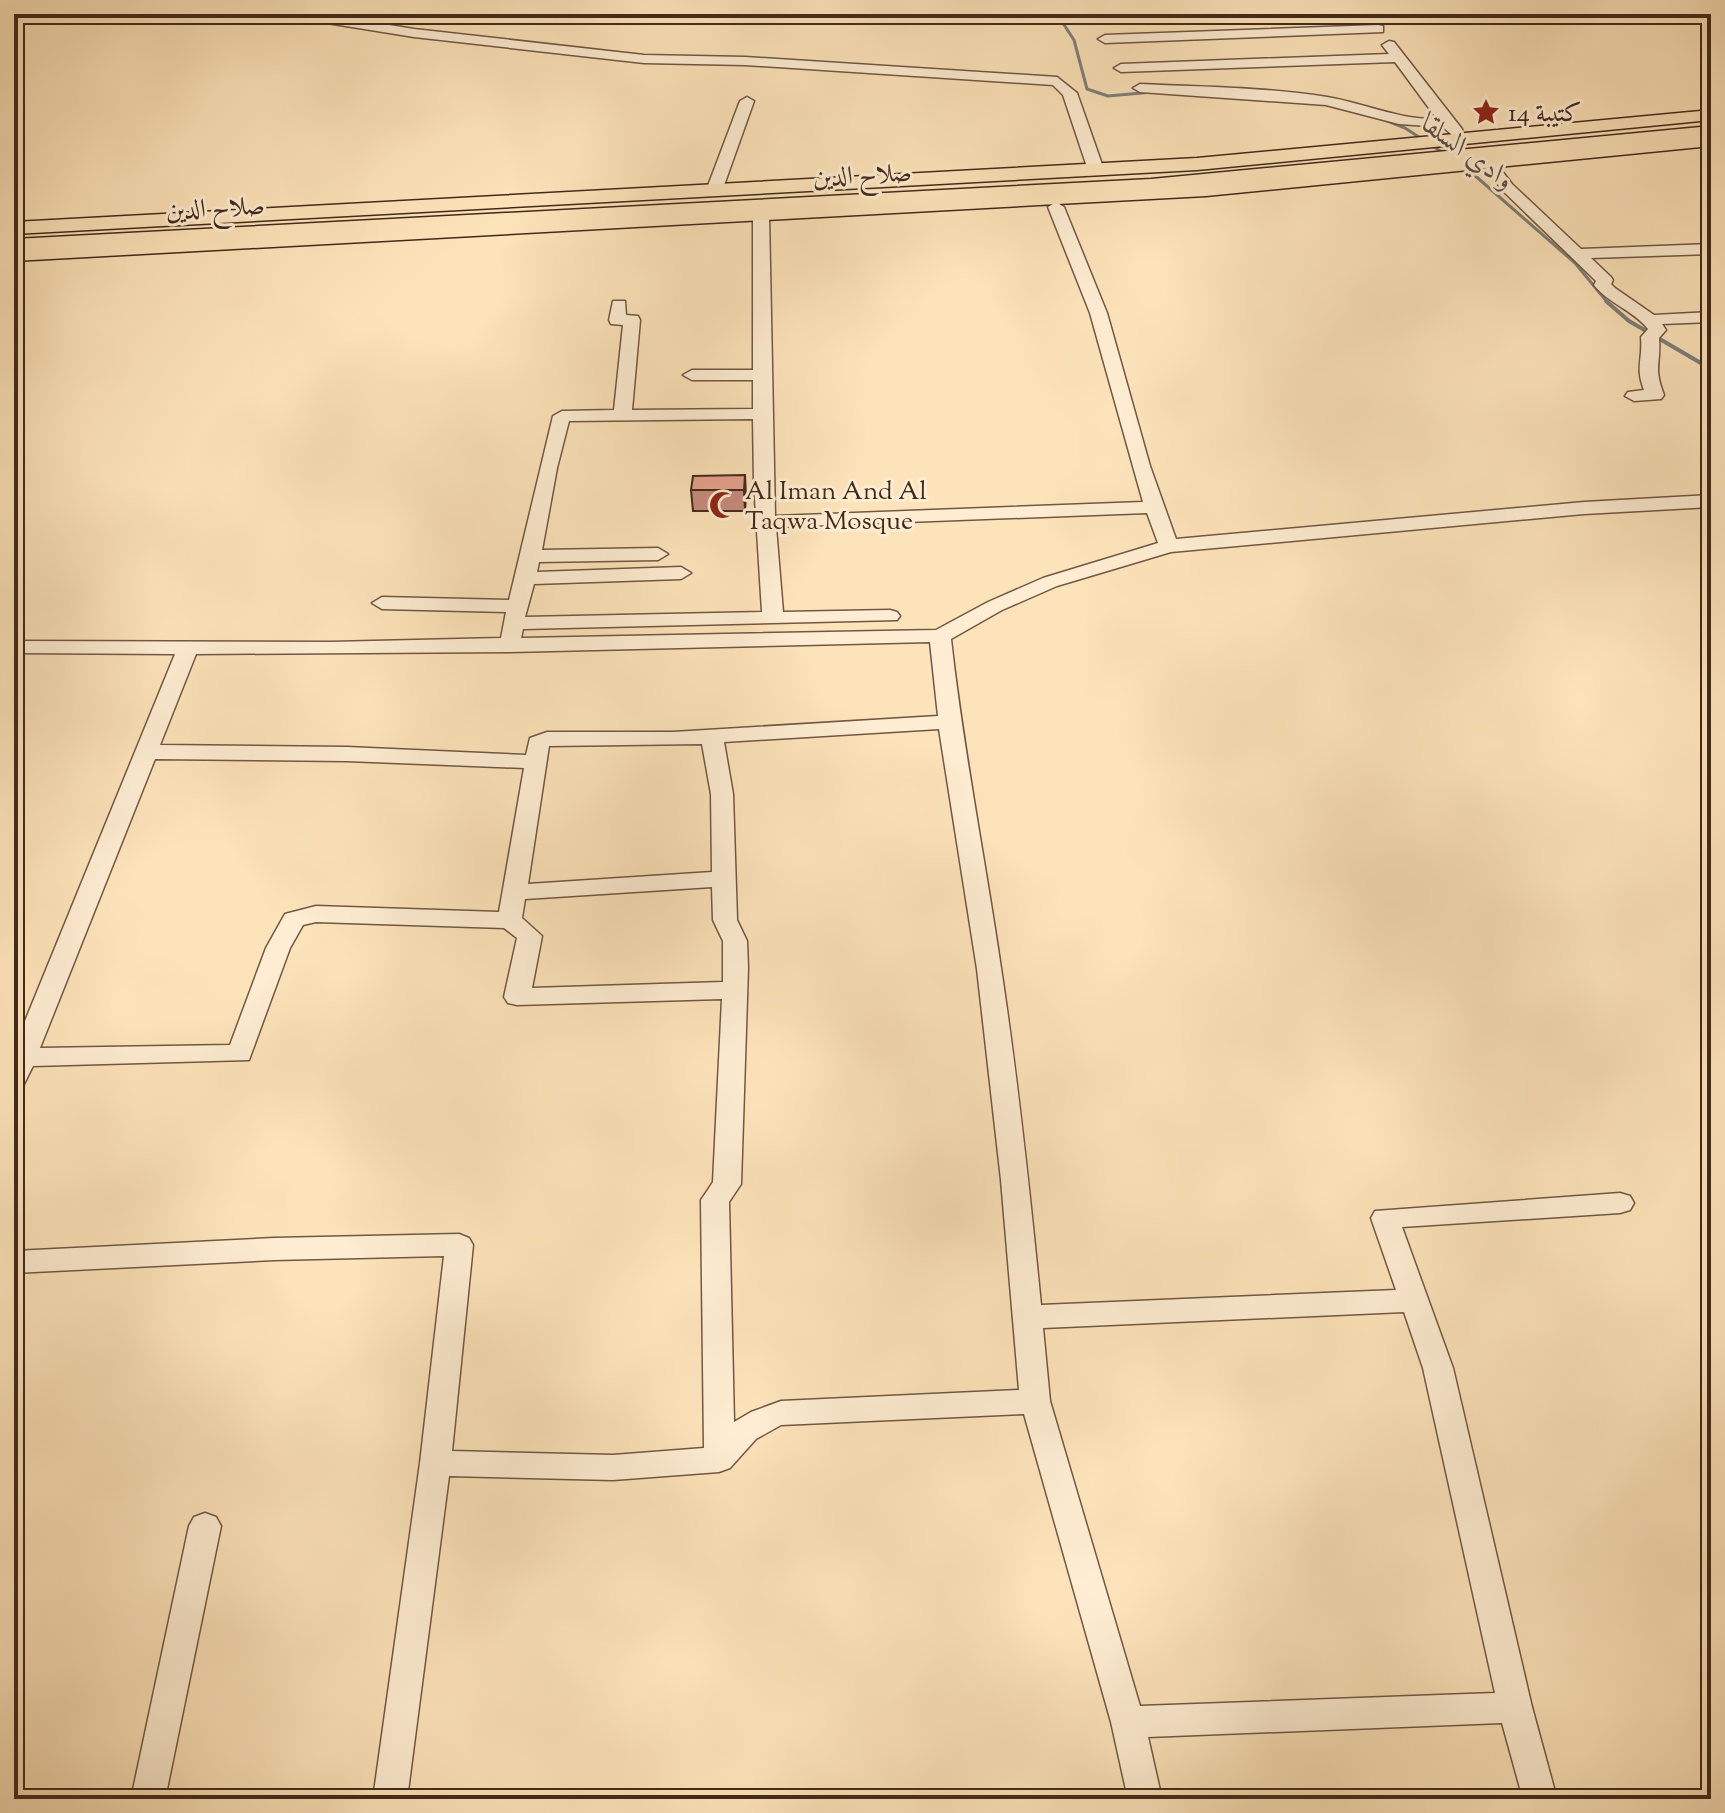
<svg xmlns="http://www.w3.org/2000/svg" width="1725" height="1813" viewBox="0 0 1725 1813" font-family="'Sorts Mill Goudy',Amiri,serif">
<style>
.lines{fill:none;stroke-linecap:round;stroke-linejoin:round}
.stream-far1{stroke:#7d817b;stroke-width:3}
.stream{stroke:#7d817b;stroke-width:4}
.minor-casing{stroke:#715843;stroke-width:3}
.major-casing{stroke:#422a1b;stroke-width:3}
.highway-casing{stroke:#422a1b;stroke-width:3}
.minor{fill:#feedd2;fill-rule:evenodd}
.major{fill:#fde3ba;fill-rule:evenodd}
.highway{fill:#fde3ba;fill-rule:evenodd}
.wall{fill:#c78b7d;stroke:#422a1b;stroke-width:2}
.shaded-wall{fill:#a27166;stroke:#422a1b;stroke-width:2}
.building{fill:#e7a291;stroke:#422a1b;stroke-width:2}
.labels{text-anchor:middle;stroke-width:6;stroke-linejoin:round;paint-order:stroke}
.far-poi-label{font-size:26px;fill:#422a1b;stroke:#feedd2;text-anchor:start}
.far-street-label{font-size:26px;fill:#422a1b;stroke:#feedd2}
.far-water-label{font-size:28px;font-style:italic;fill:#5b4e43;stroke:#feedd2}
</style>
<rect width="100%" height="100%" fill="#fde3ba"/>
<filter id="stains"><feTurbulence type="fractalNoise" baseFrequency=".0025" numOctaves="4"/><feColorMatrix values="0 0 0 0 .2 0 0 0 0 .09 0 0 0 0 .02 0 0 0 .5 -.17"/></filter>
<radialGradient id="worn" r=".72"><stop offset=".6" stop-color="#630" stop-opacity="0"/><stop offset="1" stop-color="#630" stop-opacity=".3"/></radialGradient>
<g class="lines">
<g class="stream-far1">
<path d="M1057,14L1074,40L1087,89L1108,96L1153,92"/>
<path d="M1385,120L1405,128L1445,154"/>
<path d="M1464,166L1575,263L1608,303"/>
</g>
<path class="stream" d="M1606,301L1629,321L1711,369"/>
<g class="minor-casing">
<g id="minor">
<path d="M289,14H321L414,29L644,55L745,57L1057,77L1077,93L1104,170L1096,175L1088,170L1063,95L1053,85L745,65L644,63L414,37L296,18Z"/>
<path d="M1378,25L1383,26V32L1105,43L1098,39L1105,35Z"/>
<path d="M1389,41L1394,42L1462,129V135H1452L1443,127L1399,124L1326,105L1140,92L1133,88L1140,84C1202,87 1265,87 1327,97C1364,103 1399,120 1437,119L1395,62L1121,72L1114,68L1121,64L1389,54L1382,45Z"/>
<path d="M747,97L754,101L722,191L719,194H709L706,191L740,101Z"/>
<path d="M1487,157L1492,158L1512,184L1581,249L1711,244V254L1591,258L1611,277L1613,280L1611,284L1615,288L1654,315L1711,312V322L1662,324L1666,330L1659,338C1661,366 1653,366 1664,395L1661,399L1634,401L1625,396L1628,392L1644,390C1635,367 1643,360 1641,337L1648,329C1633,310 1609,304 1594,285L1596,281L1502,190L1480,161Z"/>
<path d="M1056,202L1064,207L1107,313L1150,466L1176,539L1584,502L1711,495V507L1584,514L1171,552L1057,586L1002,610L951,639C963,749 985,858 1001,968C1018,1080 1030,1193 1041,1305L1396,1290L1371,1218L1375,1211L1620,1193L1630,1196L1634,1203L1630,1210L1620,1213L1402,1227L1453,1368L1532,1707L1557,1799H1523L1502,1723L1148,1737L1162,1799H1128L1111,1722L1024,1414L781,1425L756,1439L730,1468L719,1472L613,1480L449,1476L407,1799H373L420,1463L444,1256L274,1260L14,1273V1251L274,1238L459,1234L469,1238L473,1245L452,1451L613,1455L704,1448L701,1200L713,1182L722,999L517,1005L508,1003L504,997L517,938L504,928L316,922L303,925L290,948L249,1060L33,1066L23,1086L14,1089V1048L175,654L14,653V641L331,642L501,638L506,612L382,609L372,603L382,597L509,600L553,416L562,411L614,410L623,325L611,324L609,320L613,301H625L626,315L638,316L640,320L632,410L753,409V380H692L683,375L692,370H753V215L761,210L769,215L775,516L1143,502L1090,313L1048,207ZM753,419L754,483L762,612L525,617L534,584L681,579L691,573L681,567L537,572L539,562L658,560L668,554L658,548L542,550L557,468L569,421ZM1147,513L1158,543L1043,578L988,602L936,630L521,638L523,629L897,620L900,616L897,612L890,610L783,612L776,527ZM930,642L938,716L673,732H547L530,738L526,755L347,747L160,745L196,654L510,652ZM939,729L977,969L1001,1180L1019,1390L781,1401L751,1412L734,1422L729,1202L741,1184L748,968L747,941L737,920L733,794L724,742ZM702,744L711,794L712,872L528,884L549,746ZM155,759L347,761L524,768L499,912L316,906L285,914L266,948L230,1045L40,1048ZM712,887L713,920L723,941V982L532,988L542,936L522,918L525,899ZM1404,1312L1423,1368L1495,1693L1140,1706L1050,1401L1043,1328Z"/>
<path d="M205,1513L216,1517L221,1526L165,1799H131L189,1526L194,1517Z"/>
</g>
</g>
<g class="major-casing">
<g id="major">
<path d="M1711,110V120L1197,170L14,234V222L1197,158Z"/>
<path d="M1711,134V146L1206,196L14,261V249L1206,184Z"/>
</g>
</g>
<g class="highway-casing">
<path id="highway" d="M1711,126V138L1151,191L14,253V239L1151,179Z"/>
</g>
<use href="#minor" class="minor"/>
<use href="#major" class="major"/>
<use href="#highway" class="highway"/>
</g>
<path class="wall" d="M745,475V511H693L691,490Z"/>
<path class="shaded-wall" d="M745,475L746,496L745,511L744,490Z"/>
<path class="building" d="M745,475L744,490H691L693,476Z"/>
<defs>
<g id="sight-bare" transform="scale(2.16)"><path d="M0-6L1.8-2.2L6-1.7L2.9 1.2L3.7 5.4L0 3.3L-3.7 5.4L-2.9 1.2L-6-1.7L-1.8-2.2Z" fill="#8f2418" stroke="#feedd2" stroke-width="2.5" paint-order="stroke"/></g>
<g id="mosque-bare" transform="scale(2.16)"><path d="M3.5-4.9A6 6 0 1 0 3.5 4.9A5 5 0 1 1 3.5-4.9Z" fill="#8f2418" stroke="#feedd2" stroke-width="2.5" paint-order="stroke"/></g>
</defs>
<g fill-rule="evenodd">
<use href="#sight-bare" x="1486" y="112"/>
<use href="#mosque-bare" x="723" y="505"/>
</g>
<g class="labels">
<g class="far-poi-label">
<text x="1508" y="121">كتيبة 14</text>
<text x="745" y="499">Al Iman And Al<tspan x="745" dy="30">Taqwa Mosque</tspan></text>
</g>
<g class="far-street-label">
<text transform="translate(862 174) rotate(-3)" y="9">صلاح الدين</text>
<text transform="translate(215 207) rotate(-3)" y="9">صلاح الدين</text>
</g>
<g class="far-water-label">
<text transform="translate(1469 151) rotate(36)" y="10">وادي السلقا</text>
</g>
</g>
<rect width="1725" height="1813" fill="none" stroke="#fde3ba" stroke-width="48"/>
<rect x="16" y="16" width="1693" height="1781" fill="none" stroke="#422a1b" stroke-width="4"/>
<rect x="24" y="24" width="1677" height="1765" fill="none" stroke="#422a1b" stroke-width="2"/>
<rect width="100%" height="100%" filter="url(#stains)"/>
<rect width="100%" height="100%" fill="url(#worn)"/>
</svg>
